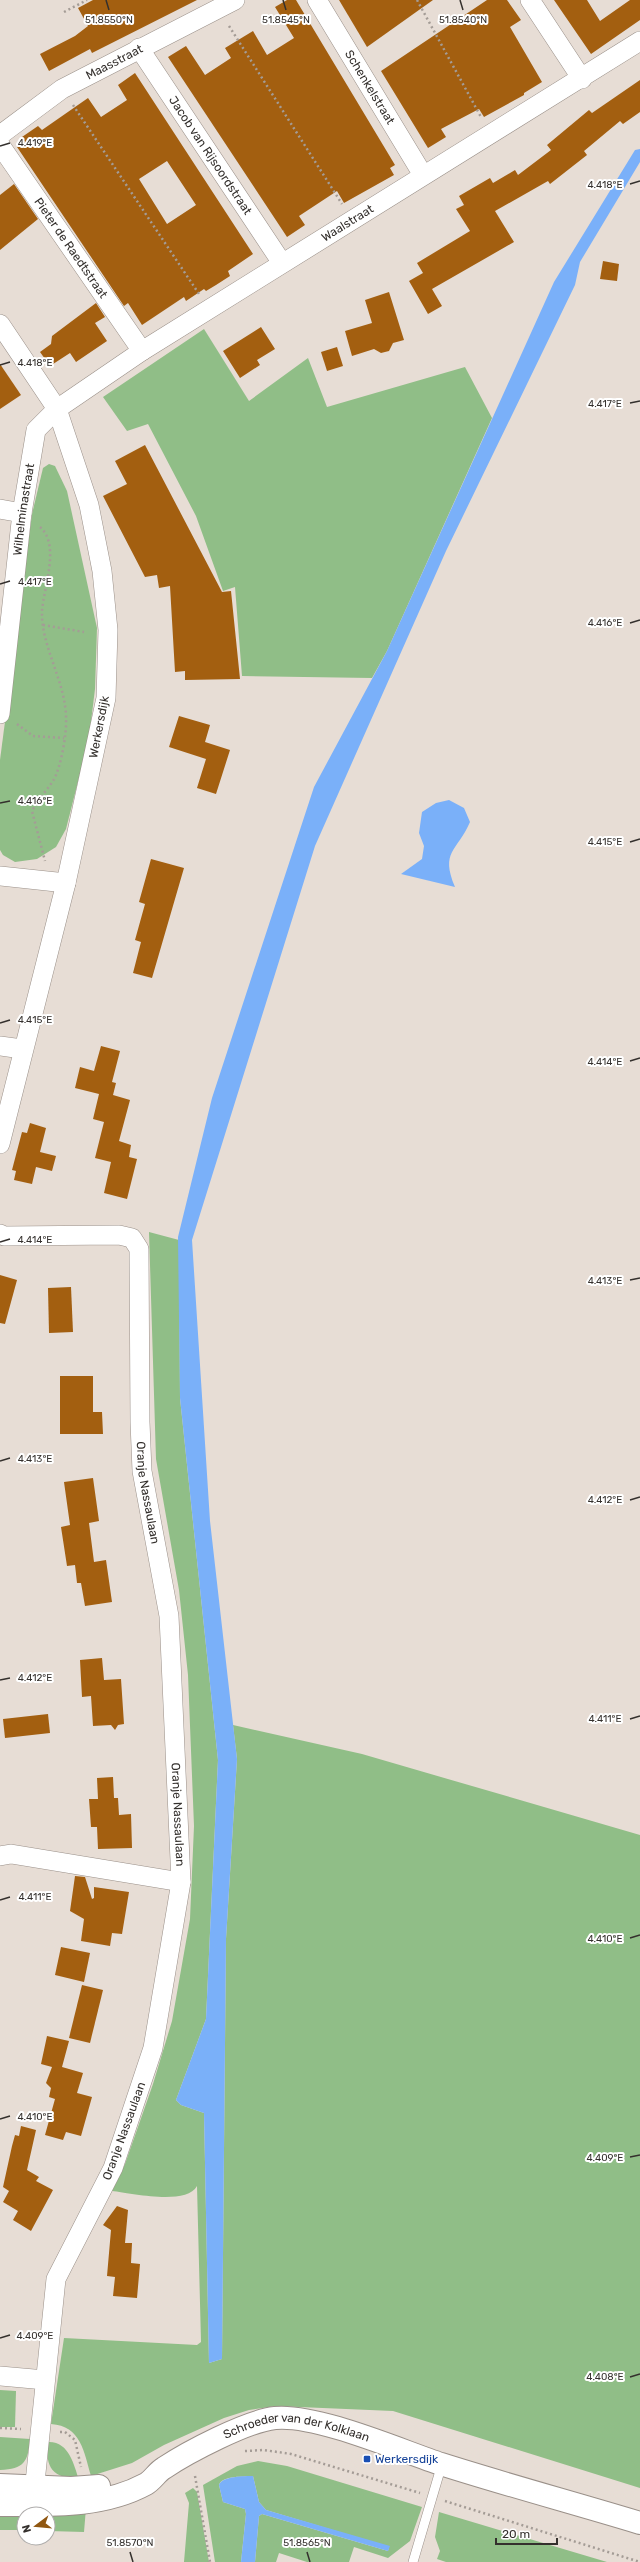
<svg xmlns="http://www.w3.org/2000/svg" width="640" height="2562" viewBox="0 0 640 2562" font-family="Rubik,sans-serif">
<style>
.green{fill:#90be87}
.water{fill:#7ab0f9}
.building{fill:#a35f10;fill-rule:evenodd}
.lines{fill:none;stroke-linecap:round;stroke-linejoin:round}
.lane-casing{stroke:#9a9089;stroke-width:10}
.street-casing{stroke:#9a9089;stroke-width:20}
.secondary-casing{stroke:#9a9089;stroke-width:24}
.path{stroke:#a49c96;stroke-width:2.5;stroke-dasharray:2 3;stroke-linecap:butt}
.lane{stroke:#fff;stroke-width:9}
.street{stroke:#fff;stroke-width:19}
.secondary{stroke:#fff;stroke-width:22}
.ticks{fill:none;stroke:#34302d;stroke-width:1.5}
.transit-dot{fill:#1a4fb4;stroke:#fff;stroke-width:1.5}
.labels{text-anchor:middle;stroke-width:4;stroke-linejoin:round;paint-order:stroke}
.street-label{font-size:12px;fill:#34302d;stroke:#fff}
.transit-label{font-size:12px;fill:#164399;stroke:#fff;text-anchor:start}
.ticks-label{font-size:10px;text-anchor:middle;fill:#34302d;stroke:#fff;stroke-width:4;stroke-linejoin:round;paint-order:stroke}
</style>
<rect width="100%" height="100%" fill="#e7ddd5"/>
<g class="green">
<path d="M204,329L249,401L308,358L327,407L465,367L492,418L387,651L372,678L242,676L235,587L223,591L196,516L148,424L127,431L103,397Z"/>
<path d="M49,464L55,466L67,491L97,628L95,689L89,738L66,829L56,847L37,859L15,862L3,855L0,850V760L32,514L43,468Z"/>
<path d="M149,1232L179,1240L180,1398L218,1760L206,2019L176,2100L181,2105L204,2113L209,2363L222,2359L226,1939L237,1759L233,1725L362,1754L640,1835V2488L393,2411L276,2406L249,2410L224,2418L164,2445L132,2463L91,2476C84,2452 81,2426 51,2424L64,2338L197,2345L201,2342L197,2186C186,2206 131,2193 112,2191L125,2164L153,2084L172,2021L190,1919L194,1826L188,1675L179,1590L156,1459Z"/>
<path d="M0,2390L16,2391L15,2427H0Z"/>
<path d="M0,2437L30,2439C28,2462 24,2469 0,2470Z"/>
<path d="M48,2442C69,2441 74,2465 79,2480C53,2477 45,2469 48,2442Z"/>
<path d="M258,2461L287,2466L422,2507L410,2541L388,2558L354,2547L349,2562H307L279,2553L276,2562H255L259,2516L262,2514L388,2551L389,2547L266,2510L259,2502L253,2476C245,2477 222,2475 219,2485L223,2502L245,2509L246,2514L241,2562H215L203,2485L237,2466Z"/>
<path d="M193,2488L197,2492L209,2562H184L189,2503L185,2493Z"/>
<path d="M86,2508L84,2532L48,2531V2514H24V2530H0V2512Z"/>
<path d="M439,2512L607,2562H446L437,2559L440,2551L435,2537Z"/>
</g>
<g class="water">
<path d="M640,149V162L580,262L575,285L446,551L315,846L192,1240L210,1521L237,1759L226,1939L222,2359L209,2363L204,2113L181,2105L176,2100L206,2019L218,1760L180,1398L178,1237L212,1098L314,787L387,651L554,282L635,150Z"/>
<path d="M449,800L464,808L470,822C457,852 440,851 455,887L401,874L422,859L424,846L419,833L422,812L436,803Z"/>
<path d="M253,2476L259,2502L266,2510L390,2546L388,2551L262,2514L259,2516L255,2562H241L246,2514L245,2509L223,2502L219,2485C222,2476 245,2476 253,2476Z"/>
</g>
<g class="building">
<path d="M93,0H197L92,53L90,49L49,71L40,54L75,36L88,26L78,8Z"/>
<path d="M287,0H296L395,165L390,168L394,175L344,203L337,191L299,216L305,225L287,237L168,57L186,46L205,75L231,58L225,48L253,31L267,55L294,38L275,7Z"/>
<path d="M339,0H433L367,47Z"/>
<path d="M487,0H507L521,20L510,27L542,82L524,93V95L484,117L479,109L441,129L446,137L428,148L381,71Z"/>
<path d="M554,0H587L600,21L630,0H640V20L591,54Z"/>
<path d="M135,73L253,254L228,271L230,276L216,285L206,291L204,289L186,301L184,297L142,325L128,303L124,306L17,147L25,142L22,137L38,126L42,130L88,98L101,117L127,100L118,85ZM167,161L196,205L167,224L139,179Z"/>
<path d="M640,80V112L623,124L620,121L584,151L587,155L550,184L548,181L495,211L514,242L432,289L442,306L428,314L409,281L423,273L417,263L470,231L456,209L464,205L459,196L490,178L493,183L515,170L518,175L551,150L547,145L589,110L592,113Z"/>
<path d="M14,184L38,219L0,250V195Z"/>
<path d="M603,261L619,264L617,281L600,279Z"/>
<path d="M389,292L404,340L393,343L389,351L381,353L374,349L352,356L345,331L372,323L365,300Z"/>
<path d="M96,303L105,317L95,323L107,341L76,362L70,353L50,366L40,352L51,344L52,336Z"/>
<path d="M261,327L275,349L257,360L260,365L240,378L223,351Z"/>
<path d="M337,347L343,366L327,371L321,352Z"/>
<path d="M0,364L21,395L0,409Z"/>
<path d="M145,445L222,592L231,591L240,679L185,680V671L175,672L170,586L159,588L157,575L145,577L103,496L127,484L115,461Z"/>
<path d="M179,716L210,725L205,742L230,750L216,794L197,788L206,759L169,747Z"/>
<path d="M151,859L184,868L152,978L133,973L141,942L135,940L145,904L139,902Z"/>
<path d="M101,1046L120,1051L112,1082L116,1083L113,1095L130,1100L119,1141L131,1145L129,1157L137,1159L127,1199L104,1193L111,1162L95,1158L104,1122L93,1119L99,1094L75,1088L80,1067L94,1071Z"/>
<path d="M30,1123L46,1128L40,1152L56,1156L52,1171L36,1167L32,1184L14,1180L16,1171L12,1170L22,1132L27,1133Z"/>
<path d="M0,1275L17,1280L5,1324L0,1323Z"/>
<path d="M71,1287L73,1332L49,1333L48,1288Z"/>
<path d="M60,1376H93V1412H102L103,1434H60Z"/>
<path d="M93,1478L99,1521L89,1523L94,1562L106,1560L112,1602L85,1606L81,1583H77L75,1565L67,1566L61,1527L70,1525L64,1482Z"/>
<path d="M102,1658L104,1680L121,1679L124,1724L118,1725L115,1730L111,1725L93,1726L91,1696L82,1697L80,1660Z"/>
<path d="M48,1714L50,1733L5,1738L3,1719Z"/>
<path d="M113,1777L114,1798H118L119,1815L131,1814L132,1848L98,1849L97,1827H91L89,1799H98L97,1778Z"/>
<path d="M75,1876L85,1877L92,1899L94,1898V1887L129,1892L122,1934L112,1933L110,1946L81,1941L84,1919L70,1911Z"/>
<path d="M61,1947L90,1953L84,1982L55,1975Z"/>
<path d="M82,1985L103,1990L90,2043L69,2038Z"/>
<path d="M47,2036L69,2041L62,2067L83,2073L77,2093L92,2097L81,2136L66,2132L63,2140L45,2135L55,2099L49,2097L51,2088L46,2083L52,2067L41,2064Z"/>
<path d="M21,2126L36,2130L27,2170L39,2177L36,2181L53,2190L31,2231L13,2220L18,2211L3,2202L9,2191L3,2187L12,2146L15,2135L19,2136Z"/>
<path d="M117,2206L128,2210L125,2243H132L131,2263L140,2264L137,2298L113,2296L115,2277L107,2276L111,2230L103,2225Z"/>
</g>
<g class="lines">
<g class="lane-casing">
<path id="lane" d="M413,2562L442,2464"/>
</g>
<g class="street-casing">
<g id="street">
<path id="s1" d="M317,0L423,175"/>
<path d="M530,0L582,79"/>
<path id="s2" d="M139,48L282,263"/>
<path id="s3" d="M0,135L62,89L235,0"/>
<path id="s4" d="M0,145L142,351"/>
<path d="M0,324L57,409L89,505L102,571L108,630L106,698L66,883L0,1144"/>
<path d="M0,509L22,513"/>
<path id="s5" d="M0,714L22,513L36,430L57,409L142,351L640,41"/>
<path d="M0,876L66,883"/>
<path d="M0,1046L22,1049"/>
<path id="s6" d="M0,1234L4,1236L119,1235L132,1238L139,1249L140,1422L142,1471L169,1616L181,1882L153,2048L113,2168L56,2279L33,2502"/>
<path d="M0,1856L11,1854L181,1882"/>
<path d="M0,2376L45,2380"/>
</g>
</g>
<g class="secondary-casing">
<g id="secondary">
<path d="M0,2485L71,2488L99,2486"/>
<path id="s7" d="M0,2505C49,2505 102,2508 146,2484C153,2480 157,2472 164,2468C188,2452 247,2421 275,2418C317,2414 399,2450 441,2464C507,2485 574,2503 640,2523"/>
</g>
</g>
<g class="path">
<path d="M417,0L481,117"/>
<path d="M64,12L87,0"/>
<path d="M229,26L342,204"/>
<path d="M73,105L199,294"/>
<path d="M40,527C61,545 43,589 42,612C41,646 66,683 66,718C67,733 61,768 53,781C46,791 38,800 32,811L45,861"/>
<path d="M43,625L84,632"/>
<path d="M17,724L33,736L64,738"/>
<path d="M0,2428L21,2429"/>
<path d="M60,2432H65L75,2440L81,2467"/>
<path d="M245,2451L264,2450L291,2454L420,2493"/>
<path d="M195,2476L210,2562"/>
<path d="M445,2501L640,2562"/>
</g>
<use href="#lane" class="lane"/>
<use href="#street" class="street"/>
<use href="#secondary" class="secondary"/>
</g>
<path class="ticks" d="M106,0L109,10M283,0L286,10M460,0L463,10M0,146L10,143M630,184L640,181M0,365L10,362M630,403L640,401M0,584L10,581M630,623L640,620M0,803L10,801M630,842L640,839M0,1023L10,1020M630,1061L640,1058M0,1242L10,1239M630,1280L640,1278M0,1461L10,1458M630,1500L640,1497M0,1680L10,1678M630,1719L640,1716M0,1900L10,1897M630,1938L640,1935M0,2119L10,2116M630,2157L640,2155M0,2338L10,2335M630,2377L640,2374M130,2552L133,2562M307,2552L310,2562"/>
<rect class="transit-dot" x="363" y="2455" width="8" height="8" rx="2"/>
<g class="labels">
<g class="street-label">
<text dy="4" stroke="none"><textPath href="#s3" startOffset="136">Maasstraat</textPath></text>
<text dy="4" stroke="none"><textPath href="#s1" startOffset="102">Schenkelstraat</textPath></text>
<text dy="4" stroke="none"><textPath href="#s2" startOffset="129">Jacob van Rijsoordstraat</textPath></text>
<text dy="4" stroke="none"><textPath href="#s5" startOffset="661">Waalstraat</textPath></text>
<text dy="4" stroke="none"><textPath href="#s4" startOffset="125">Pieter de Raedtstraat</textPath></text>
<text dy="4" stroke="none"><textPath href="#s5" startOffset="206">Wilhelminastraat</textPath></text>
<text transform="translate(99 727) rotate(-79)" y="4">Werkersdijk</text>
<text dy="4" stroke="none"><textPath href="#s6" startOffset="390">Oranje Nassaulaan</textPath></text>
<text dy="4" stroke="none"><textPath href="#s6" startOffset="714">Oranje Nassaulaan</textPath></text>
<text transform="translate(124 2131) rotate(-70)" y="4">Oranje Nassaulaan</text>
<text dy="4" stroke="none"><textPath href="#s7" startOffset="317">Schroeder van der Kolklaan</textPath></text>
</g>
<g class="transit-label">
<text x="375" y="2463">Werkersdijk</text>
</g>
</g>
<g class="ticks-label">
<text x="109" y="23">51.8550°N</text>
<text x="286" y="23">51.8545°N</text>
<text x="463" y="23">51.8540°N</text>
<text x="35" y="146">4.419°E</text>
<text x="605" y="188">4.418°E</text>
<text x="35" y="366">4.418°E</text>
<text x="605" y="407">4.417°E</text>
<text x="35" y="585">4.417°E</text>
<text x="605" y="626">4.416°E</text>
<text x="35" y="804">4.416°E</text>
<text x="605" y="845">4.415°E</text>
<text x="35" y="1023">4.415°E</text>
<text x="605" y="1065">4.414°E</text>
<text x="35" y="1243">4.414°E</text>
<text x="605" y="1284">4.413°E</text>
<text x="35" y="1462">4.413°E</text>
<text x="605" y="1503">4.412°E</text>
<text x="35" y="1681">4.412°E</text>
<text x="605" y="1722">4.411°E</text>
<text x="35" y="1900">4.411°E</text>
<text x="605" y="1942">4.410°E</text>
<text x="35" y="2120">4.410°E</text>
<text x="605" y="2161">4.409°E</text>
<text x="35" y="2339">4.409°E</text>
<text x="605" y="2380">4.408°E</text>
<text x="130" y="2546">51.8570°N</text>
<text x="307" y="2546">51.8565°N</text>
</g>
<g transform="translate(36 2526) rotate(254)"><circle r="19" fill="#ffffff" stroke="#aeacab"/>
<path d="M0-3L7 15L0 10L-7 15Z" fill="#905711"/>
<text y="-6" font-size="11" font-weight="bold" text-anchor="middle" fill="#34302d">N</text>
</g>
<path d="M496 2538v6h61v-6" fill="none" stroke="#34302d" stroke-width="2"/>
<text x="502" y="2538" font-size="12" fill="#34302d" stroke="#ffffff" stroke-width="3" paint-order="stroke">20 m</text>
</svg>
